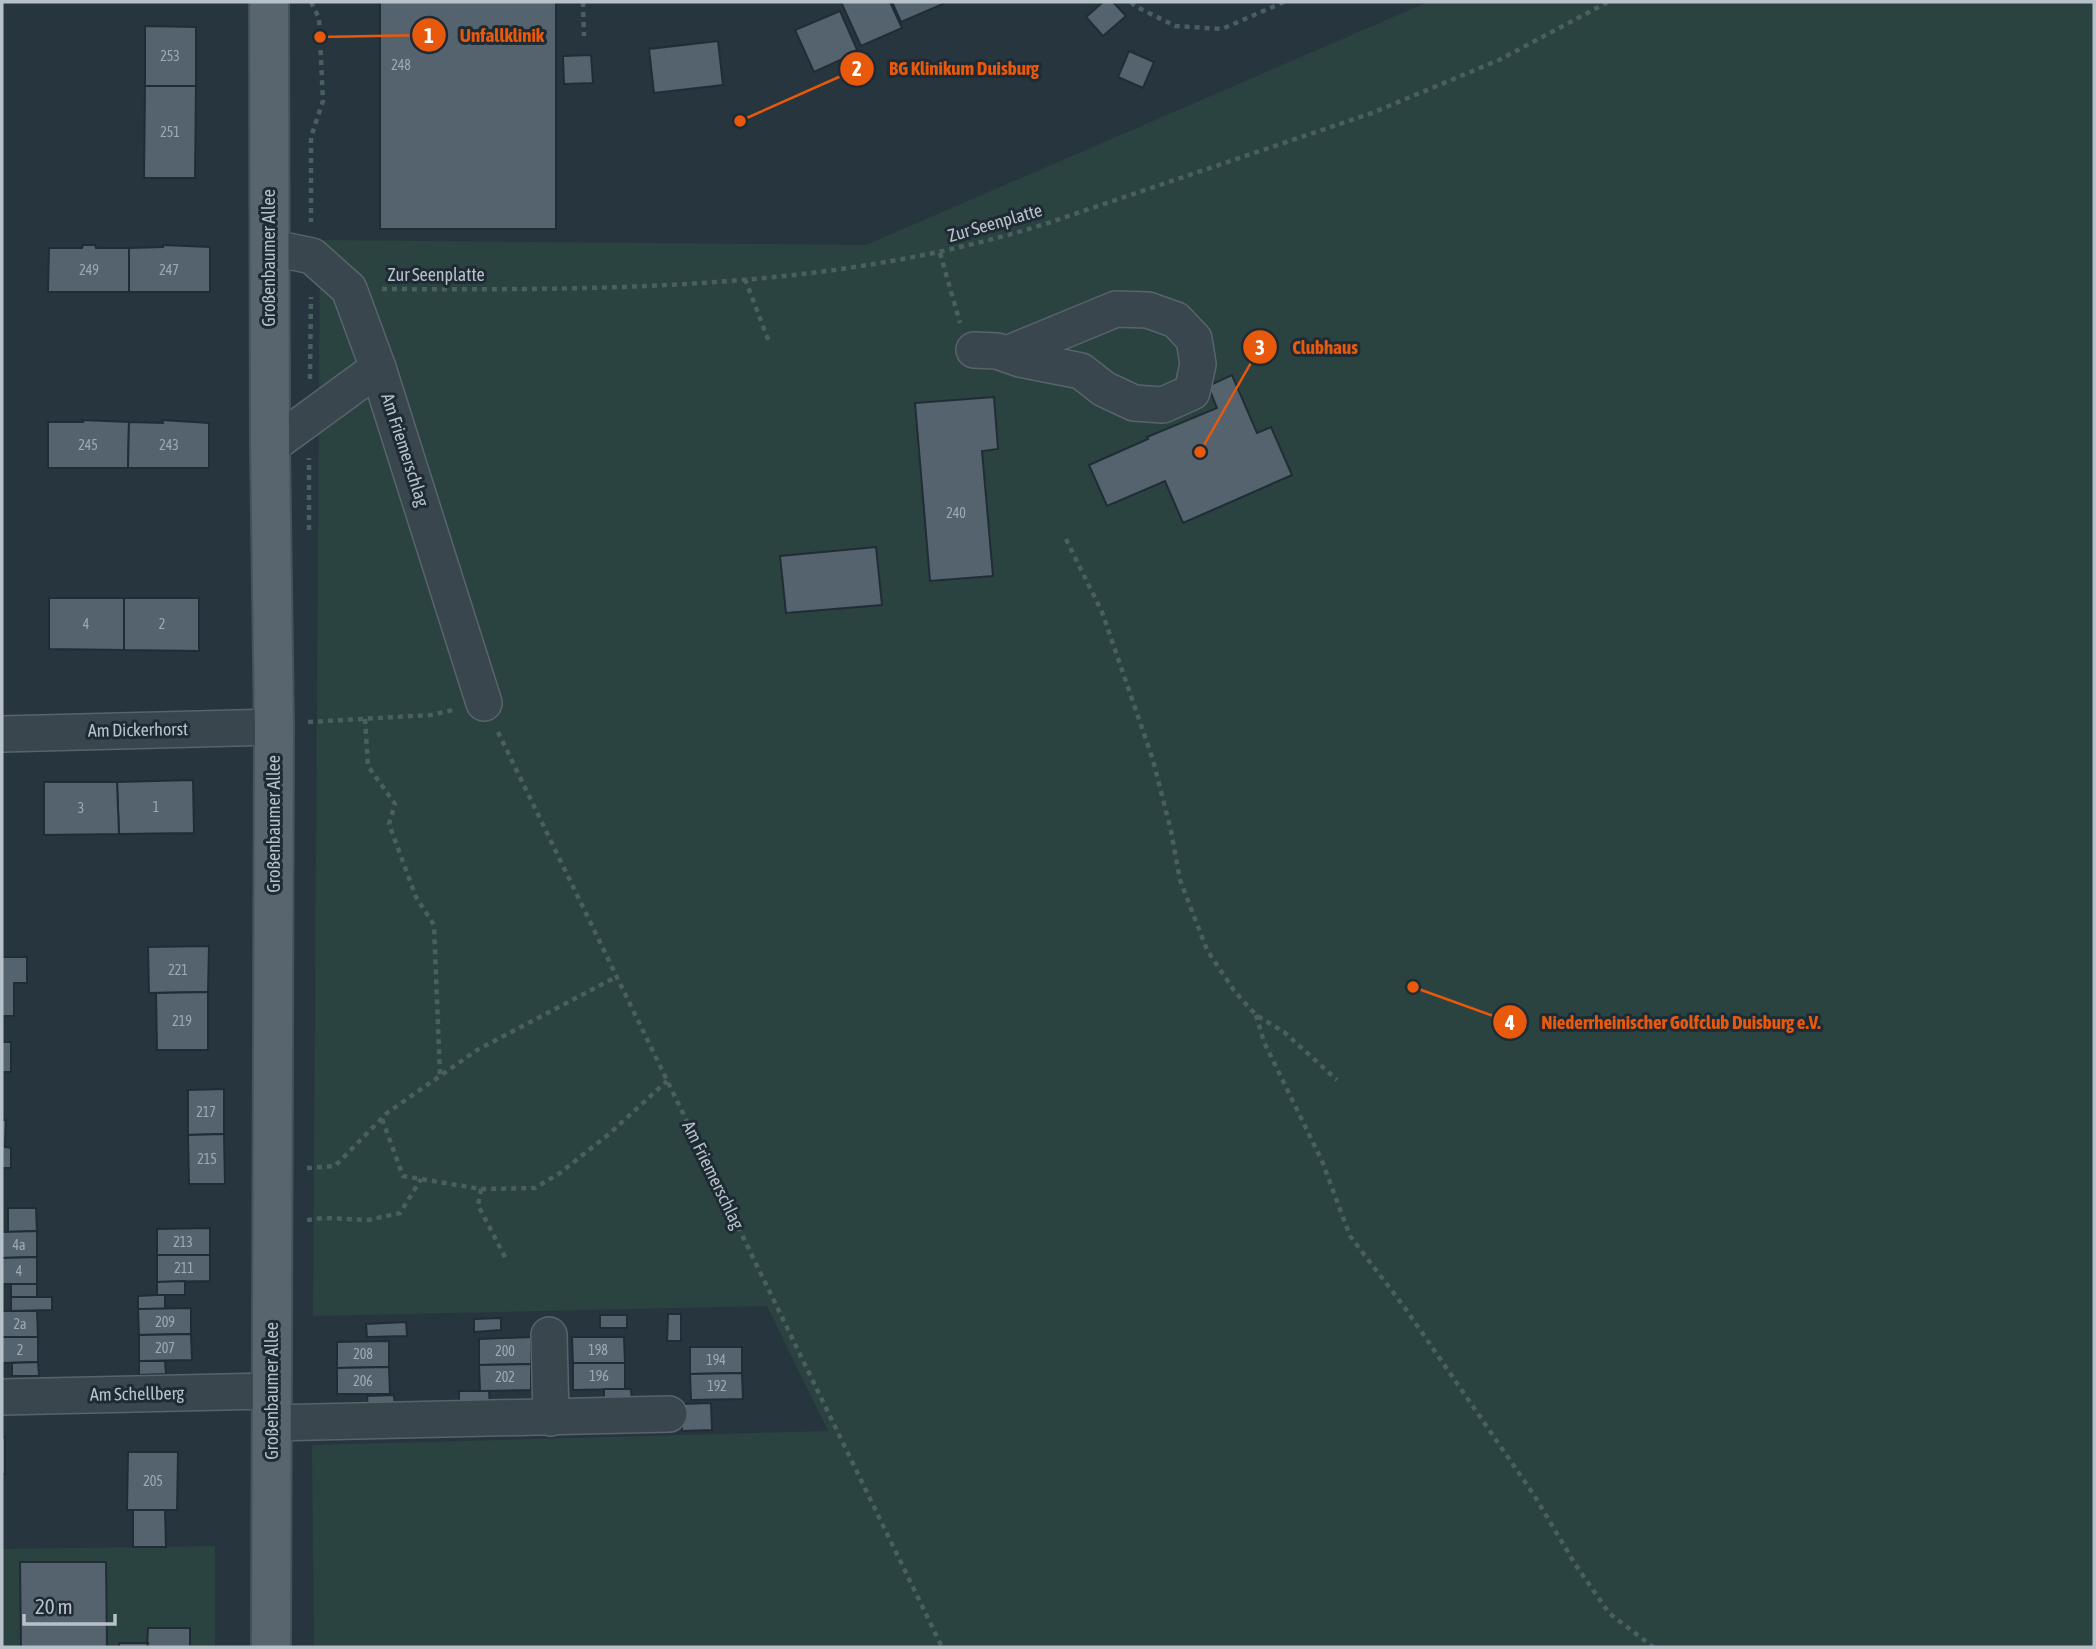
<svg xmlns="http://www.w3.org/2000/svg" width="2096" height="1649" viewBox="0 0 2096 1649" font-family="'Asap Condensed',sans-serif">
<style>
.green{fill:#2b4340}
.building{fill:#55636e;stroke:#212d36;stroke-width:2}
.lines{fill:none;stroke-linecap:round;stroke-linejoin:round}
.minor-casing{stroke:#58646c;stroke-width:38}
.major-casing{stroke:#47525b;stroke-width:42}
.path{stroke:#4a5f5f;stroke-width:4.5;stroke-dasharray:5 5;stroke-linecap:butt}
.minor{stroke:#3a464e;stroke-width:35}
.major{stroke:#58656e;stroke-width:38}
.labels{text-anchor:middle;stroke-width:6;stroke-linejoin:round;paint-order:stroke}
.number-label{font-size:14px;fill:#9eaab2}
.street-label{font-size:18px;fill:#b7c1c9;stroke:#1f2b34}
.leader{fill:none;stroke:#e8590c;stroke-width:2.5}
.callout-dot{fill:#e8590c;stroke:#1f2b34;stroke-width:2.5}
.mark-label{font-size:21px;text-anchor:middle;font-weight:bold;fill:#fff}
.callout-label{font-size:19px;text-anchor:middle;font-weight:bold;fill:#e8590c;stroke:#1f2b34;stroke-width:6;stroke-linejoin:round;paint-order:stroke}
</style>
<rect width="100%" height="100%" fill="#26353e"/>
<g class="green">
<path d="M1428,2H2094V1647H314L312,1445L828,1431L767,1306L313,1316L320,240L866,245Z"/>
<path d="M215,1546V1647H2V1549Z"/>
</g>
<g class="building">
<rect x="380" y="2" width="176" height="227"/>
<path d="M841,2H890L902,28L861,46Z"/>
<path d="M892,2H942L943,4L901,22Z"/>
<path d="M1103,2H1113L1126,16L1103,36L1086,17Z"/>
<path d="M840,11L858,52L814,72L795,30Z"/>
<path d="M145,26L196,27V86H145Z"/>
<path d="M718,41L723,85L654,93L649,49Z"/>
<path d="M1129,51L1154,62L1143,88L1118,77Z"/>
<path d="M591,55L593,83L564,84L563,56Z"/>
<path d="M145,86H196L195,178H144Z"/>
<path d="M83,245H95L96,248H129V292H48L49,248H82Z"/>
<path d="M163,245L210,247V292H129V248L163,247Z"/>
<path d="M1232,375L1257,433L1271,427L1292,475L1183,523L1165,481L1107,506L1089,465L1148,439L1147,437L1217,408L1208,386Z"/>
<path d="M994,397L998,449L982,451L993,576L930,581L915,403Z"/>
<path d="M82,420L129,422L128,468H48V422H83Z"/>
<path d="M162,420L209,423V468H128L129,422L163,423Z"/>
<path d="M876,547L882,605L786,613L780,556Z"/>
<path d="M49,598H124V650L49,649Z"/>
<path d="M124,598H199V651L124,650Z"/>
<path d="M193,780L194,833L119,834L117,782Z"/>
<path d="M44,782H117L119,834L44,835Z"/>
<path d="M209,946L208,992L149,993L148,947Z"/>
<path d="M2,957H27V983H14V1016H2Z"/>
<path d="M208,992V1050H157L156,993Z"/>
<rect x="2" y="1042" width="9" height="30"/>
<path d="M224,1089V1134L188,1135V1090Z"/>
<path d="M2,1120H6L5,1147L11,1148V1168H2Z"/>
<path d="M224,1134L225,1184H189L188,1135Z"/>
<path d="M8,1208H36L37,1231L8,1232Z"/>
<path d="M210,1228V1255H157V1229Z"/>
<path d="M37,1231V1257L2,1258V1232Z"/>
<path d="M157,1255H210V1281L157,1282Z"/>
<path d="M37,1257V1284H2V1258Z"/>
<path d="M185,1281V1295H157V1282Z"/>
<rect x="11" y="1284" width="26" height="13"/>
<path d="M157,1295H165V1309H138V1296Z"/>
<path d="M11,1297H52V1310L11,1311Z"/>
<path d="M191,1308V1334L139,1335L138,1309Z"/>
<path d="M2,1311H37L38,1337H2Z"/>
<path d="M668,1314H681V1341H667Z"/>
<rect x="600" y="1315" width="27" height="13"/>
<path d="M501,1318V1330L474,1332V1319Z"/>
<path d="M406,1322L407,1336L367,1337L366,1324Z"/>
<path d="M191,1334L192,1360L139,1361V1335Z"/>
<path d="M2,1337H38V1362L2,1363Z"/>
<path d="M531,1337V1364L479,1365V1339Z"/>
<path d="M572,1337H624L625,1363H573Z"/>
<path d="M389,1341V1367L337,1368V1342Z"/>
<path d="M690,1347H742V1373L690,1374Z"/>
<path d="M139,1361H165L166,1374L139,1375Z"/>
<path d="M38,1362L39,1376H12V1363Z"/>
<path d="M573,1363H625V1389L573,1390Z"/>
<path d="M531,1364V1390L480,1391L479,1365Z"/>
<path d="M389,1367L390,1394H337V1368Z"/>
<path d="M742,1373L743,1399L691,1400L690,1374Z"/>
<path d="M604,1389H631L632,1402L604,1403Z"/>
<path d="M459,1391H489L490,1406L459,1407Z"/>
<path d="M394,1395L395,1408L368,1409L367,1396Z"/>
<path d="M711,1403L712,1430L682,1431V1404Z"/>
<path d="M5,1437V1474H2V1438Z"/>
<path d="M128,1452H178L177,1510H127Z"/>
<path d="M133,1510H165L166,1547H133Z"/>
<path d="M20,1562H106L107,1647H21Z"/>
<path d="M148,1628H190V1647H147Z"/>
<path d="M119,1643H148L147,1647H119Z"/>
</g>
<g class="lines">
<g class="minor-casing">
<g id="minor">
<path d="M269,247L312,256L349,289L378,368L484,703"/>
<path d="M974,350L997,351L1020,359L1081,371L1104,389L1134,403L1163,405L1192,392L1198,364L1194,339L1176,320L1148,310L1116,309L1007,354"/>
<path d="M270,447L378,368"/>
<path d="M2,734L274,727"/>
<path d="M549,1335L551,1418"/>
<path d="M2,1397L271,1391"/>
<path d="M271,1423L669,1414"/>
</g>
</g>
<g class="major-casing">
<path id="major" d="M269,2L270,447L274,727L271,1647"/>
</g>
<g class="path">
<path d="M311,2L319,18L323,101L311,137V222"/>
<path d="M583,2L584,36"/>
<path d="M1131,2L1135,6L1175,26L1222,29L1284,2"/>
<path d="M940,253L960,323"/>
<path d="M745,279L769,342"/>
<path d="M382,289C603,290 832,291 1045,224L1372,113L1499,60L1608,2"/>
<path d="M310,379L311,297"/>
<path d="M309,530V458"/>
<path d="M1066,539L1102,612L1153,760L1171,831L1180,880L1207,950L1235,992L1256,1015L1284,1032L1337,1080"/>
<path d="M365,719L368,766L395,804L389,824L416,897L434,925L440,1075"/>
<path d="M308,722L431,715L453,710"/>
<path d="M498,732L942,1647"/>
<path d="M1256,1015L1264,1042L1322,1161L1350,1236L1405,1308L1534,1495L1575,1564L1609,1613L1653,1647"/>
<path d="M382,1119L403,1176L481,1189L535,1188L560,1173L609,1134L667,1081"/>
<path d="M307,1168L335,1166L387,1113L477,1050L616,977"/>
<path d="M481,1189L478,1205L507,1261"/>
<path d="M307,1220L324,1218L368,1220L400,1213L421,1179"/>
</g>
<use href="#minor" class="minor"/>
<use href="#major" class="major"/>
</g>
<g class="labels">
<g class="number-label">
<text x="170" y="61">253</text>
<text x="401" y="70">248</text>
<text x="170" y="137">251</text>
<text x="89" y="275">249</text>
<text x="169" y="275">247</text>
<text x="88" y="450">245</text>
<text x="169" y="450">243</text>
<text x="956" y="518">240</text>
<text x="86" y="629">4</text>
<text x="162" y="629">2</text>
<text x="156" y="812">1</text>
<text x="81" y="813">3</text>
<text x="178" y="975">221</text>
<text x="182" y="1026">219</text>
<text x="206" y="1117">217</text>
<text x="207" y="1164">215</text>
<text x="183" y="1247">213</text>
<text x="19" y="1250">4a</text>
<text x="184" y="1273">211</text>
<text x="19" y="1276">4</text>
<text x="165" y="1327">209</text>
<text x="20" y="1329">2a</text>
<text x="165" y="1353">207</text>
<text x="20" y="1355">2</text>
<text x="598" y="1355">198</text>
<text x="505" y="1356">200</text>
<text x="363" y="1359">208</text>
<text x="716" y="1365">194</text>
<text x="599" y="1381">196</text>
<text x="505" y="1382">202</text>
<text x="363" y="1386">206</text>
<text x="717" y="1391">192</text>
<text x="153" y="1486">205</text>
</g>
<g class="street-label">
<text transform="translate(995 223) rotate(-16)" y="6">Zur Seenplatte</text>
<text transform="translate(269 258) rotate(-90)" y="6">Großenbaumer Allee</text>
<text x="436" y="281">Zur Seenplatte</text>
<text transform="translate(405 450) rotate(72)" y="6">Am Friemerschlag</text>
<text transform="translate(138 730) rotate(-1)" y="6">Am Dickerhorst</text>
<text transform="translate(274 824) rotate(-90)" y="6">Großenbaumer Allee</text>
<text transform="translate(713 1175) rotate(64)" y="6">Am Friemerschlag</text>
<text transform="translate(272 1391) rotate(-90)" y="6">Großenbaumer Allee</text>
<text transform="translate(137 1394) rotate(-1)" y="6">Am Schellberg</text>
</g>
</g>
<path class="leader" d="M320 37L429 35M740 121L857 69M1200 452L1260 347M1413 987L1510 1022"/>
<g class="callout-dot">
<circle cx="320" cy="37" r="7"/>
<circle cx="740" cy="121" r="7"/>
<circle cx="1200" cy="452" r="7"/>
<circle cx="1413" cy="987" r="7"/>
<circle cx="429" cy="35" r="18"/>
<circle cx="857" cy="69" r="18"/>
<circle cx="1260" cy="347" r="18"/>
<circle cx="1510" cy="1022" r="18"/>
</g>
<g class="mark-label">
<text x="429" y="43">1</text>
<text x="857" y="76">2</text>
<text x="1260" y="355">3</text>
<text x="1510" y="1030">4</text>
</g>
<g class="callout-label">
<text x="502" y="42">Unfallklinik</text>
<text x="964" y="75">BG Klinikum Duisburg</text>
<text x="1325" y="354">Clubhaus</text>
<text x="1681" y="1029">Niederrheinischer Golfclub Duisburg e.V.</text>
</g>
<rect width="2096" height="1649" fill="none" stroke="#b7c1c9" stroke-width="7"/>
<path d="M24 1614v10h91v-10" fill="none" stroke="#b7c1c9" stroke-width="3.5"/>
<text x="35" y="1614" font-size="21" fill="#b7c1c9" stroke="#1f2b34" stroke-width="5" paint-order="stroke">20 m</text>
</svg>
